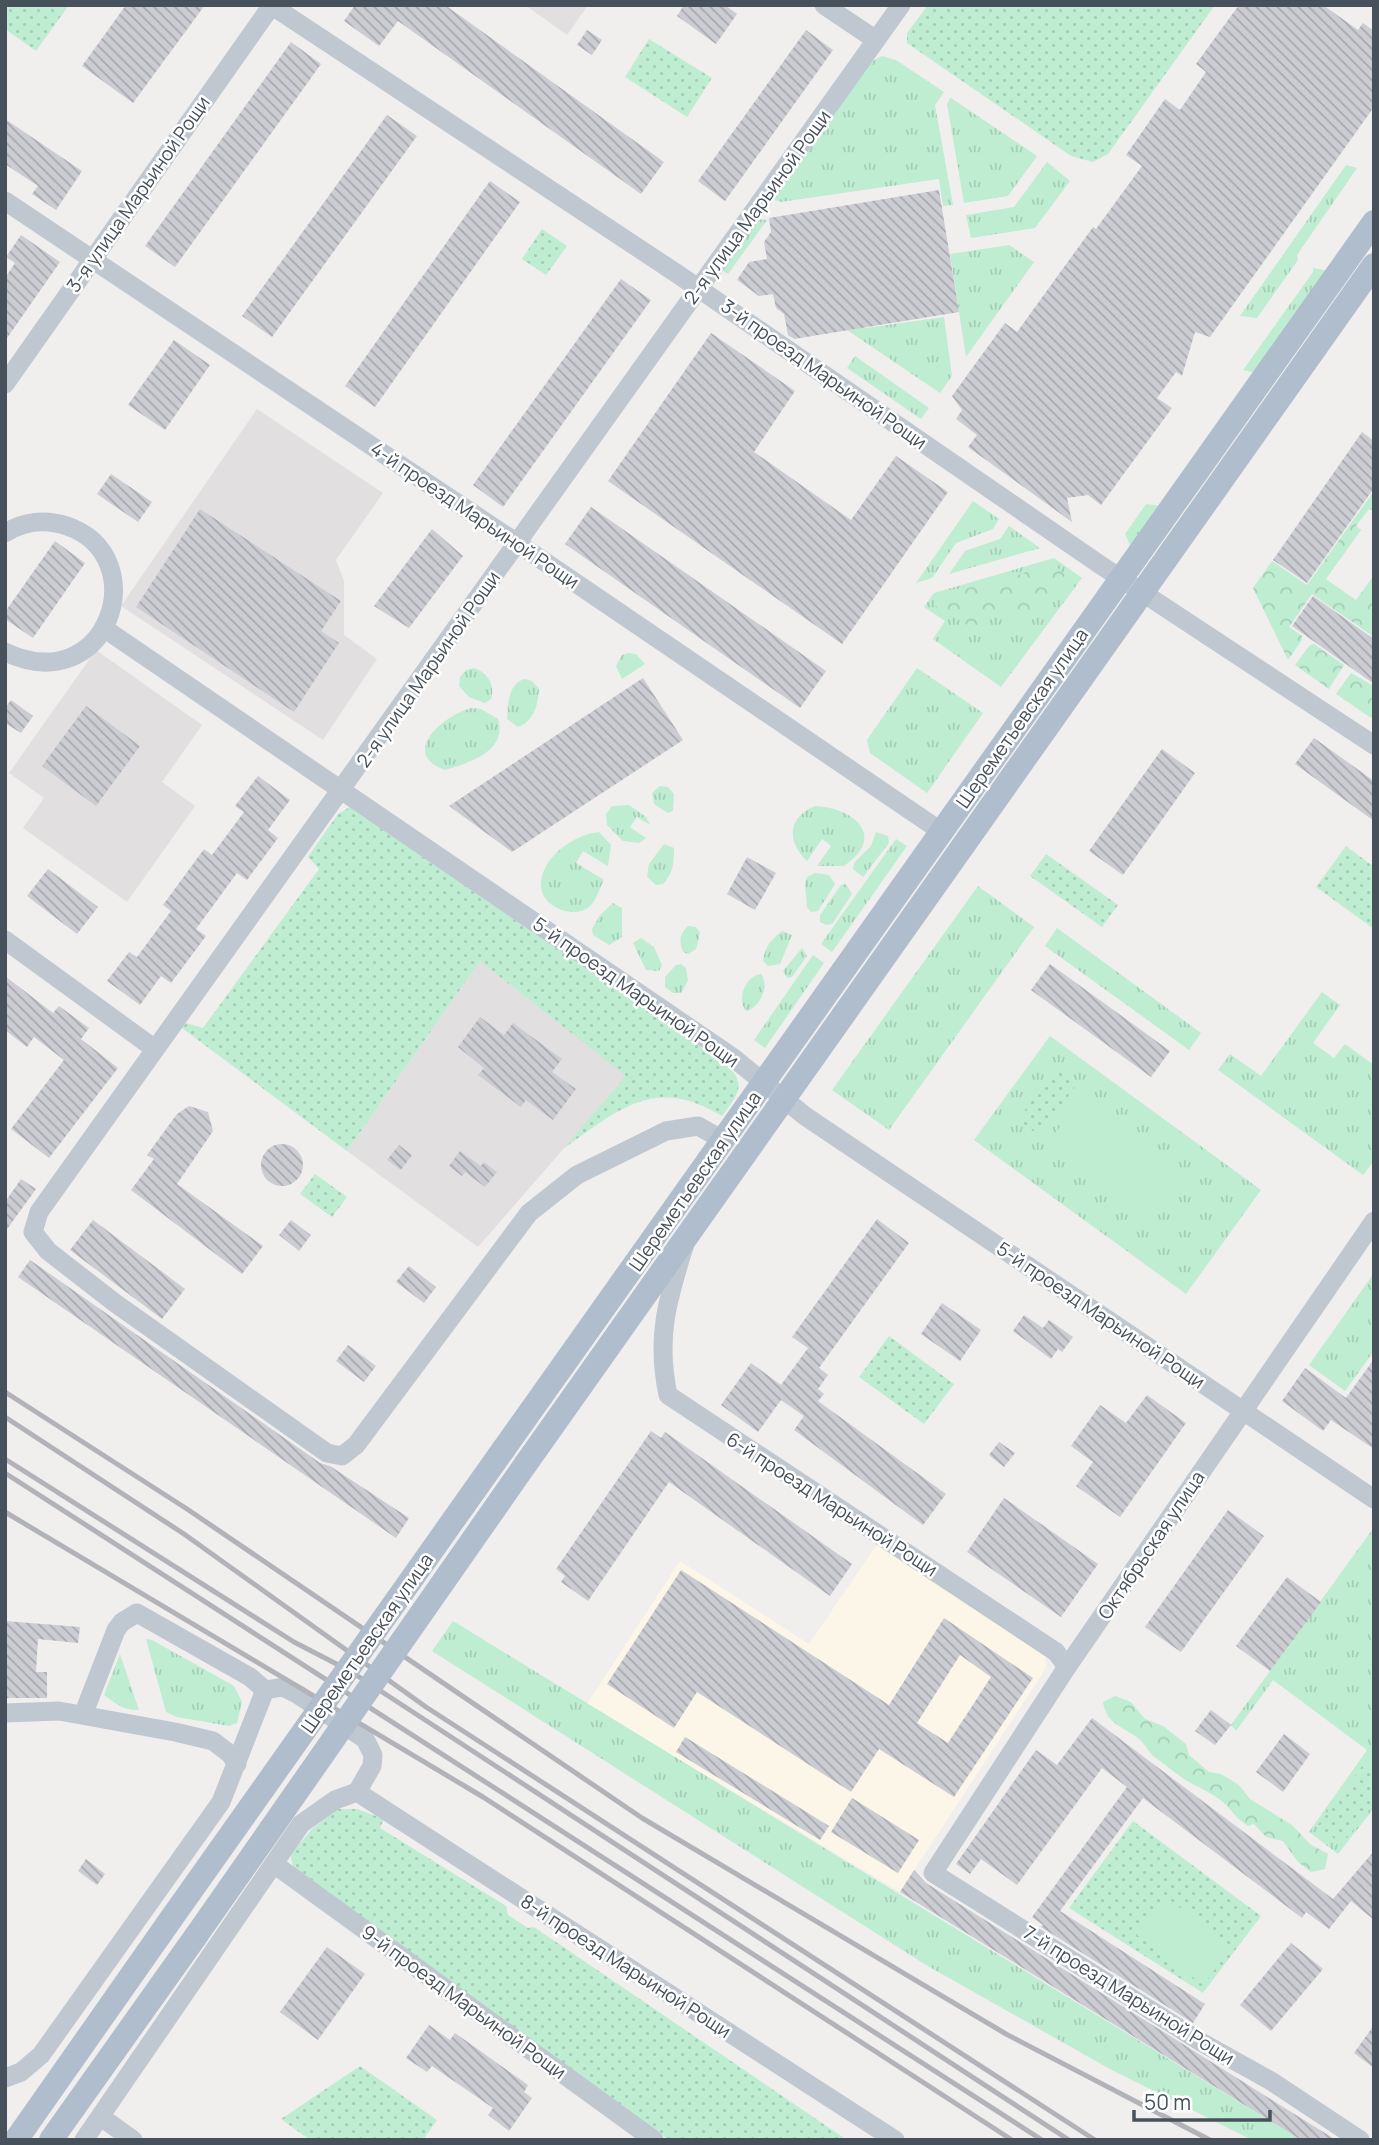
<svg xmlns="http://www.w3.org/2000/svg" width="1379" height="2145" viewBox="0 0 1379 2145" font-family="Manrope,sans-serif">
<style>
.commercial{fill:#fbf6e8}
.education{fill:#e2dfe0}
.grass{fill:url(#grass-tufts)}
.forest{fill:url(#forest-crowns)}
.park{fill:url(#park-dots)}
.pitch{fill:#beedd1}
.building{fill:url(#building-back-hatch);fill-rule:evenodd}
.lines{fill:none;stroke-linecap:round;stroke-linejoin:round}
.minor{stroke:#bfc8d0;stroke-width:19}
.major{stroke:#afbdcc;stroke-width:24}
.rail{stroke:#b1b3b8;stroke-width:5}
.major-bridge{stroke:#afbdcc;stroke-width:24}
.labels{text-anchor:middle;stroke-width:5;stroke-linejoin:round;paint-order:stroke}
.street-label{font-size:19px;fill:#47515b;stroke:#fff}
</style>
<defs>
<pattern id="grass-tufts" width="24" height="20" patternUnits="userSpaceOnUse" patternTransform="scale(1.75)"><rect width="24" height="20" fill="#beedd1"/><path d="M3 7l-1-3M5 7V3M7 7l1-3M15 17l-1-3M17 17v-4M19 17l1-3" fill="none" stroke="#a5cdb6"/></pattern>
<pattern id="forest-crowns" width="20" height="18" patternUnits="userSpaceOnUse" patternTransform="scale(1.75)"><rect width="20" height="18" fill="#beedd1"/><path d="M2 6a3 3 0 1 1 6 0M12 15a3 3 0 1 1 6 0" fill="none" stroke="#a5cdb6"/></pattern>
<pattern id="park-dots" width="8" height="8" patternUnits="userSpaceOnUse" patternTransform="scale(1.75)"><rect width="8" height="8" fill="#beedd1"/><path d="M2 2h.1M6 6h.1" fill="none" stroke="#a5cdb6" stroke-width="1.8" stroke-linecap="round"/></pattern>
<pattern id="building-back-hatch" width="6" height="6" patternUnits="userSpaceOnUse" patternTransform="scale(1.75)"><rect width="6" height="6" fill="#cbcdd3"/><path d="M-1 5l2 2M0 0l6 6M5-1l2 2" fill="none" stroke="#a7a9ae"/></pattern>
</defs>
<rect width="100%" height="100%" fill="#f1eeee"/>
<path class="commercial" d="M878,1543L1045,1652L1046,1668L900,1892L587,1704L680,1561L809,1644Z"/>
<g class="education">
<path d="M525,5H588L567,35Z"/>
<path d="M257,409L383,493L336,560L344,581V635L377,659L323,740L121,606Z"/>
<path d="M96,650L202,725L162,782L195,806L127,902L23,828L44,798L9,773Z"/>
<path d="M480,961L627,1076L478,1247L347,1151Z"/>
</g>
<g class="grass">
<path d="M882,56L896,60L944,92L935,105L953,205L943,206L939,179L781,202L772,199L871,62Z"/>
<path d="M951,98L1037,156L1008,196L964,203L947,104Z"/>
<path d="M1047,162L1070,181L1035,228L971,238L966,215L1014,207Z"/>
<path d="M1346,165L1357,168L1297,255L1298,260L1257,318L1240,316Z"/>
<path d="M759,219L767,220L728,274L722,270Z"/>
<path d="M1009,245L1034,262L966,357L950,254Z"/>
<path d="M1313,268L1328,271L1256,373L1243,370L1313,272Z"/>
<path d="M823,299L866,328L944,317L952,376L940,393L816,309Z"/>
<path d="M855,356L929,408L921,419L847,368Z"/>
<path d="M973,501L999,519L993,529L956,543L932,578L916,583Z"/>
<path d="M1146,504L1161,506L1130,545L1125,534Z"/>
<path d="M1009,526L1040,548L949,574L965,551L1000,539Z"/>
<path d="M1054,558L1082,578L1001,687L933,639L945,621L924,607L934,593Z"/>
<path d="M628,653L636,654L645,664L622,679L616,666L622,655Z"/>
<path d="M474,668C488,673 495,685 491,699L485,703L469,697L459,686L460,677L466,670Z"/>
<path d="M917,668L983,713L927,793L870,753L867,740Z"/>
<path d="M525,679L532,681L539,689C538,705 534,721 518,727L507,719C508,705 508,683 525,679Z"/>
<path d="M472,708L481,709L498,719C508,751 469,763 445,770C398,753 445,714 472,708Z"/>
<path d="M660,786L668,787L674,794L673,811L668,813L654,804L652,793Z"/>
<path d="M629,805L646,817L650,825L637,817L630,827L646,838L639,843L623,841L607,825L606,814L612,806Z"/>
<path d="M815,806C855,808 887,837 844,866H817L831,846L822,839L807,861C786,841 788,817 815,806Z"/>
<path d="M599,832L611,845L608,866L583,851L576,863L604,880C600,887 597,898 592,904C578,921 543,909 541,887C539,859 574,834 599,832Z"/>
<path d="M876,832L888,836L889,843L863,877L853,869L854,863L871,846Z"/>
<path d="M896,839L907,846L832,952L821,944Z"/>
<path d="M664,844L674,848C674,863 673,873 663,884L656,885L647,877L649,864Z"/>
<path d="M815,873L829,875L835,884L818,911L811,912L807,907L805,884L807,877Z"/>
<path d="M846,884L852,894L832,924L826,925L820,922V915L841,885Z"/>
<path d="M978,886L1034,927L889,1130L832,1090Z"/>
<path d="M613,903L622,908V937L609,945L593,935L592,929L600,915Z"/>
<path d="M688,926L696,927L700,933L696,949L688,954L683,952C679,941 679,934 688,926Z"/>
<path d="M1057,928L1201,1033L1189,1050L1045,946Z"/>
<path d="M782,931L792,935L780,964L768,966L763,961C765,946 771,940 782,931Z"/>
<path d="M641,938L654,947L662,965L659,971L646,970L633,943Z"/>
<path d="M802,948L807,956L792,977L787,978L783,971Z"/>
<path d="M813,955L824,963L765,1048L754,1040Z"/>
<path d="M681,964L686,968L688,981L681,993H673L665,987V977L676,965Z"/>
<path d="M761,974C770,985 760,1008 746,1011C736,998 746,976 761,974Z"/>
<path d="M1322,992L1340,1005L1313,1043L1334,1058L1345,1044L1374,1065V1161L1363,1175L1218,1070L1230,1054L1261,1076Z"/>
<path d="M1050,1036L1261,1190L1186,1294L974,1140Z"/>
<path d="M1374,1273V1351L1345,1391L1309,1365Z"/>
<path d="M1372,1530L1374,1808L1338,1854L1309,1832L1367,1750L1273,1680L1236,1731L1231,1725Z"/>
<path d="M453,1621L1301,2140H1252L1110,2069L926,1965L432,1651Z"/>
<path d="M146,1639L152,1640L234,1686L242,1702L237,1723L229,1726L177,1717L166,1712Z"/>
<path d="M120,1654L139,1710C124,1711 115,1703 104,1695Z"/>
</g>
<g class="forest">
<path d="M1374,491V511L1369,509L1356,526L1361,530L1326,579L1356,600L1374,575V637L1312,594L1289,627L1302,636V640L1288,660L1253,588L1272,561L1307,585Z"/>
<path d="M1055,565L1065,575C1053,590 1048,604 1034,617L1004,609L985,623L972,628L934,605L946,591L1006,580L1041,566Z"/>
<path d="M1314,644L1344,665L1329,689L1295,665L1310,645Z"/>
<path d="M1351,673L1374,686V713L1371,718L1336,694Z"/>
<path d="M1115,1696L1131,1702L1145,1719L1163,1726L1186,1744L1189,1755L1209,1772L1221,1774L1239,1785L1250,1799L1292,1825L1310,1844L1328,1854L1325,1869L1311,1872L1298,1862L1283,1841L1266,1837L1254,1824L1248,1826C1237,1819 1233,1812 1225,1804C1215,1794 1195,1786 1184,1779C1174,1772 1163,1763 1153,1756C1148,1751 1145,1744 1139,1739C1124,1727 1106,1724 1103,1702Z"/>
</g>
<g class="park">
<path d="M9,5H69L36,51L5,29V11Z"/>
<path d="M928,5H1215L1108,154L1093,162L1071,156L907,43V33Z"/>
<path d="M649,39L712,78L687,117L625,77Z"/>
<path d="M542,229L567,246L546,275L522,259Z"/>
<path d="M350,807L725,1064C749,1084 737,1095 722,1116C655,1075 619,1109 563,1149L626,1076L480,961L347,1151L182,1028L186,1023L203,1028L319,869L308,857L338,814Z"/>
<path d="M1346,846L1374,867V929L1316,887Z"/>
<path d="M1046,854L1118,905L1102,927L1030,876Z"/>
<path d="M1055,1068L1077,1084L1040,1136L1018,1120Z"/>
<path d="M315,1174L347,1197L332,1217L300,1194Z"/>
<path d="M889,1336L954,1384L924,1424L859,1377Z"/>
<path d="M1363,1765L1374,1773V1803L1342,1844L1317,1826Z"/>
<path d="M337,1809H357L384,1819L380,1828L506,1906L508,1915L528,1928L534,1927L847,2140H669L293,1869L291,1854L312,1829Z"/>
<path d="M1133,1821L1261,1916L1203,1993L1069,1908Z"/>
<path d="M360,2066L437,2120L423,2140H310L281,2119Z"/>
</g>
<g class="pitch">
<path d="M1080,1100L1181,1172L1150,1215L1048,1143Z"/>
<path d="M1166,1897L1232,1947L1203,1985L1137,1935Z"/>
</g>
<g class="building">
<path d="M126,5H205L133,103L82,66Z"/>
<path d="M355,5H445L664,162L641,194L398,21L379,46L344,21Z"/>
<path d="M684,5H725L737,14L716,44L677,16Z"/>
<path d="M1239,5H1323L1358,30L1363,23L1374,31V107L1210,337L1195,332L1182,376L1176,372L1157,398L1172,408L1101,505L1088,495L1067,498L1072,522L968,447L977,435L956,419L962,410L952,396L1005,323L1017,332L1093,227L1096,229L1142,166L1126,155L1165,99L1180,110L1206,72L1196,64Z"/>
<path d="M587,30L602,40L592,55L577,45Z"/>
<path d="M806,30L833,50L725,201L698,181Z"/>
<path d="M291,42L321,64L175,267L145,246Z"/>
<path d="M387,115L417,136L272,337L242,316Z"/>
<path d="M5,119L82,171L56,210L32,194L38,186L5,164Z"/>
<path d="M490,181L520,202L375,407L345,386Z"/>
<path d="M939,190L959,312L794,339L788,335L784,314L776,308L773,294L759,296L737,280L749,262L767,259L764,242L771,232L769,218Z"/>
<path d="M21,235L60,262L5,341V278L15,263L6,257Z"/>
<path d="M621,279L651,300L503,507L473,485Z"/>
<path d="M711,333L795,391L754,452L851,520L896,456L948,492L842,644L608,481Z"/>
<path d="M174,340L210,365L165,430L128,405Z"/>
<path d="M1362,432L1374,441V488L1307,583L1273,560Z"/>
<path d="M111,474L152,502L138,522L97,494Z"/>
<path d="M591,507L826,671L800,708L565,544Z"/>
<path d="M200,509L341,601L321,631L339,643L294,712L136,607Z"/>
<path d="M432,529L463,556L409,628L374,606Z"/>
<path d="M55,541L85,563L33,638L5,619V612Z"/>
<path d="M1313,596L1374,639V684L1292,626Z"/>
<path d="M643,678L683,740L512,852L449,806Z"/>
<path d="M11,700L33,716L21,733L5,723V708Z"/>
<path d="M86,706L140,746L96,806L42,766Z"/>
<path d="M1314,738L1374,781V821L1295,764Z"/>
<path d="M1162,749L1195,773L1123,875L1089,851Z"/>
<path d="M258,776L290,800L268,830L278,838L247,880L237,873L196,929L206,936L171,983L161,976L140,1005L107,981L129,952L137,957L171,911L163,905L204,849L212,855L244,812L235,806Z"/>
<path d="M747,857L776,873L755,910L727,894Z"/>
<path d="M48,869L98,907L77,934L27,896Z"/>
<path d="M1050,964L1170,1051L1151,1077L1031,990Z"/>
<path d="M5,976L53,1013L59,1006L89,1028L81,1039L118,1068L49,1158L11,1129L64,1060L34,1037L27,1047L5,1030Z"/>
<path d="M480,1017L504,1035L513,1023L562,1059L552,1072L576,1089L553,1120L526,1100L521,1107L478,1075L484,1068L458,1047Z"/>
<path d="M189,1106L208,1112L213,1131L177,1184L263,1246L242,1274L131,1190L154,1159L147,1155L177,1114Z"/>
<circle cx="282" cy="1165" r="21"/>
<path d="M399,1145L412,1155L401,1170L387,1160Z"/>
<path d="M460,1151L481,1166L484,1162L497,1172L485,1187L465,1172L462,1176L449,1166Z"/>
<path d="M21,1179L36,1189L5,1232V1202Z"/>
<path d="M877,1219L909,1243L819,1368L828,1375L818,1389L824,1394L818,1401L946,1494L923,1525L794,1430L804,1416L781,1400L758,1432L721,1405L751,1363L781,1385L808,1348L792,1337Z"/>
<path d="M93,1220L185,1289L162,1319L70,1250Z"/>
<path d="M291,1220L311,1235L299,1251L279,1235Z"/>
<path d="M30,1260L320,1463L330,1466L409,1518L396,1538L18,1277Z"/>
<path d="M409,1266L436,1287L424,1303L396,1282Z"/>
<path d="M942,1303L981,1330L960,1361L921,1334Z"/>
<path d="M1024,1315L1043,1328L1049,1320L1073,1337L1062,1352L1058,1349L1051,1359L1013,1331Z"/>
<path d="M348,1345L376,1366L364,1382L336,1361Z"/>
<path d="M1374,1359V1449L1331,1420L1323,1431L1282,1401L1305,1368L1346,1398Z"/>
<path d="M1147,1395L1186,1423L1120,1517L1076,1486L1093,1462L1071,1446L1100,1405L1126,1423Z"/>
<path d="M651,1431L661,1438L665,1432L852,1564L830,1596L669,1482L588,1601L561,1582L565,1576L556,1569Z"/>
<path d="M999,1442L1015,1453L1004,1467L989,1455Z"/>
<path d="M1004,1498L1098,1564L1061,1617L967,1552Z"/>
<path d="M1228,1510L1264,1536L1181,1652L1145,1627Z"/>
<path d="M681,1570L889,1705L944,1618L1033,1678L954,1797L879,1749L851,1792L697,1692L674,1728L607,1684ZM960,1655L991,1677L948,1743L917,1723Z"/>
<path d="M1287,1577L1321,1602L1270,1671L1236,1646Z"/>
<path d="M5,1621L80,1627L78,1643L38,1639L36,1672H47V1698H7Z"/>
<path d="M1211,1710L1231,1725L1215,1745L1195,1731Z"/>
<path d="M1092,1718L1333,1899L1374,1851V1920L1351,1901L1329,1929L1306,1912L1302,1918L1143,1798L1060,1911L1205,2004L1193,2023L1041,1927L1043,1925L1032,1917L1127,1787L1102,1768L1017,1885L981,1859L970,1874L956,1864L1036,1750L1057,1765Z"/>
<path d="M1284,1734L1310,1754L1283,1792L1256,1772Z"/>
<path d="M685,1737L829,1826L820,1840L676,1752Z"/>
<path d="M852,1798L919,1840L898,1873L831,1832Z"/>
<path d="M86,1859L105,1874L97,1885L78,1871Z"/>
<path d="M914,1870L926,1883L1336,2140H1301L900,1892Z"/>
<path d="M1291,1943L1323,1969L1271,2031L1240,2005Z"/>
<path d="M327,1947L365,1974L318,2040L280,2012Z"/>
<path d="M429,2025L450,2040L455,2033L528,2085L524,2092L532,2098L509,2131L488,2115L493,2108L432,2066L427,2072L406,2058Z"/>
<path d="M1374,2025V2068L1354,2053Z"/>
</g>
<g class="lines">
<g class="minor">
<path d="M271,5L679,275L1099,564L1374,745"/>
<path d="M824,5L876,40"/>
<path d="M5,201L517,543L942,832"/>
<path d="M5,384L272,5"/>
<path d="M5,533C24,521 46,519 67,526C155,556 109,701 5,652"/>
<path d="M105,629L731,1056L805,1116L1374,1499"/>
<path d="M5,940L155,1049"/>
<path d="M723,1140L698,1126L666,1131L577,1175L529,1213L356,1445L342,1456L327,1453L115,1303L48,1251L33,1232L39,1212L901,5"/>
<path d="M684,1247C667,1301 656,1338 668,1395L1056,1652L1067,1667"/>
<path d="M5,1713L59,1711L175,1732L213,1741L230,1754L237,1764"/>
<path d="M83,1715L116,1630L122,1622L137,1613L250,1677L265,1690"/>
<path d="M357,1792L895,2140"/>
<path d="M274,1864L654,2140"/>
<path d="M5,2078L21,2072L41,2055L221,1802L265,1690L283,1687L297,1694L365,1739L373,1755L372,1766L357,1792L335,1800L301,1824L84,2140"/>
<path d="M101,2117L133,2140"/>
<path d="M1360,2140L1271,2081L1201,2042L933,1873L1067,1667L1374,1221"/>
</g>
<g class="major">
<path d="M503,1450L1374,222"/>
<path d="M525,1465L1374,265"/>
<path d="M16,2140L171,1919"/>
<path d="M51,2140L196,1936"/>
</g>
<g class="rail">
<path d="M5,1392L187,1509L642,1818L1006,2034L1210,2140"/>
<path d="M5,1417L184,1534L426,1707L1095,2140"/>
<path d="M5,1459L294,1642L350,1671L1069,2140"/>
<path d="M5,1473L1042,2140"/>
<path d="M5,1512L483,1797L1012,2140"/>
</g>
<g class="major-bridge">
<path d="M171,1919L503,1450"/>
<path d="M196,1936L525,1465"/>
</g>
</g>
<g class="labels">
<g class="street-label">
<text transform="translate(138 194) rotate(-55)" y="7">3-я улица Марьиной Рощи</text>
<text transform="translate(757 207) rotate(-54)" y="7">2-я улица Марьиной Рощи</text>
<text transform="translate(824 374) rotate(35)" y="7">3-й проезд Марьиной Рощи</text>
<text transform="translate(475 515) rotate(34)" y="7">4-й проезд Марьиной Рощи</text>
<text transform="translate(428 669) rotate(-55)" y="7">2-я улица Марьиной Рощи</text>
<text transform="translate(1022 718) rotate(-55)" y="7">Шереметьевская улица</text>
<text transform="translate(636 992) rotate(35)" y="7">5-й проезд Марьиной Рощи</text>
<text transform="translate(695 1181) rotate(-55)" y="7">Шереметьевская улица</text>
<text transform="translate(1101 1315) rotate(34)" y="7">5-й проезд Марьиной Рощи</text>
<text transform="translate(832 1504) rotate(33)" y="7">6-й проезд Марьиной Рощи</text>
<text transform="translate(1151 1545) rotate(-56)" y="7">Октябрьская улица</text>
<text transform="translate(367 1643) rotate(-55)" y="7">Шереметьевская улица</text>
<text transform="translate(626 1966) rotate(33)" y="7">8-й проезд Марьиной Рощи</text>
<text transform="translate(1129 1995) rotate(32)" y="7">7-й проезд Марьиной Рощи</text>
<text transform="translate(464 2002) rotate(36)" y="7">9-й проезд Марьиной Рощи</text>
</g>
</g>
<rect width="1379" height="2145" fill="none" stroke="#47515b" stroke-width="14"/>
<path d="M1134 2110v10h136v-10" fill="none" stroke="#47515b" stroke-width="3.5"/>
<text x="1144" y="2110" font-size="21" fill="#47515b" stroke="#ffffff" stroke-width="5" paint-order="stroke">50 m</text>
</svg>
